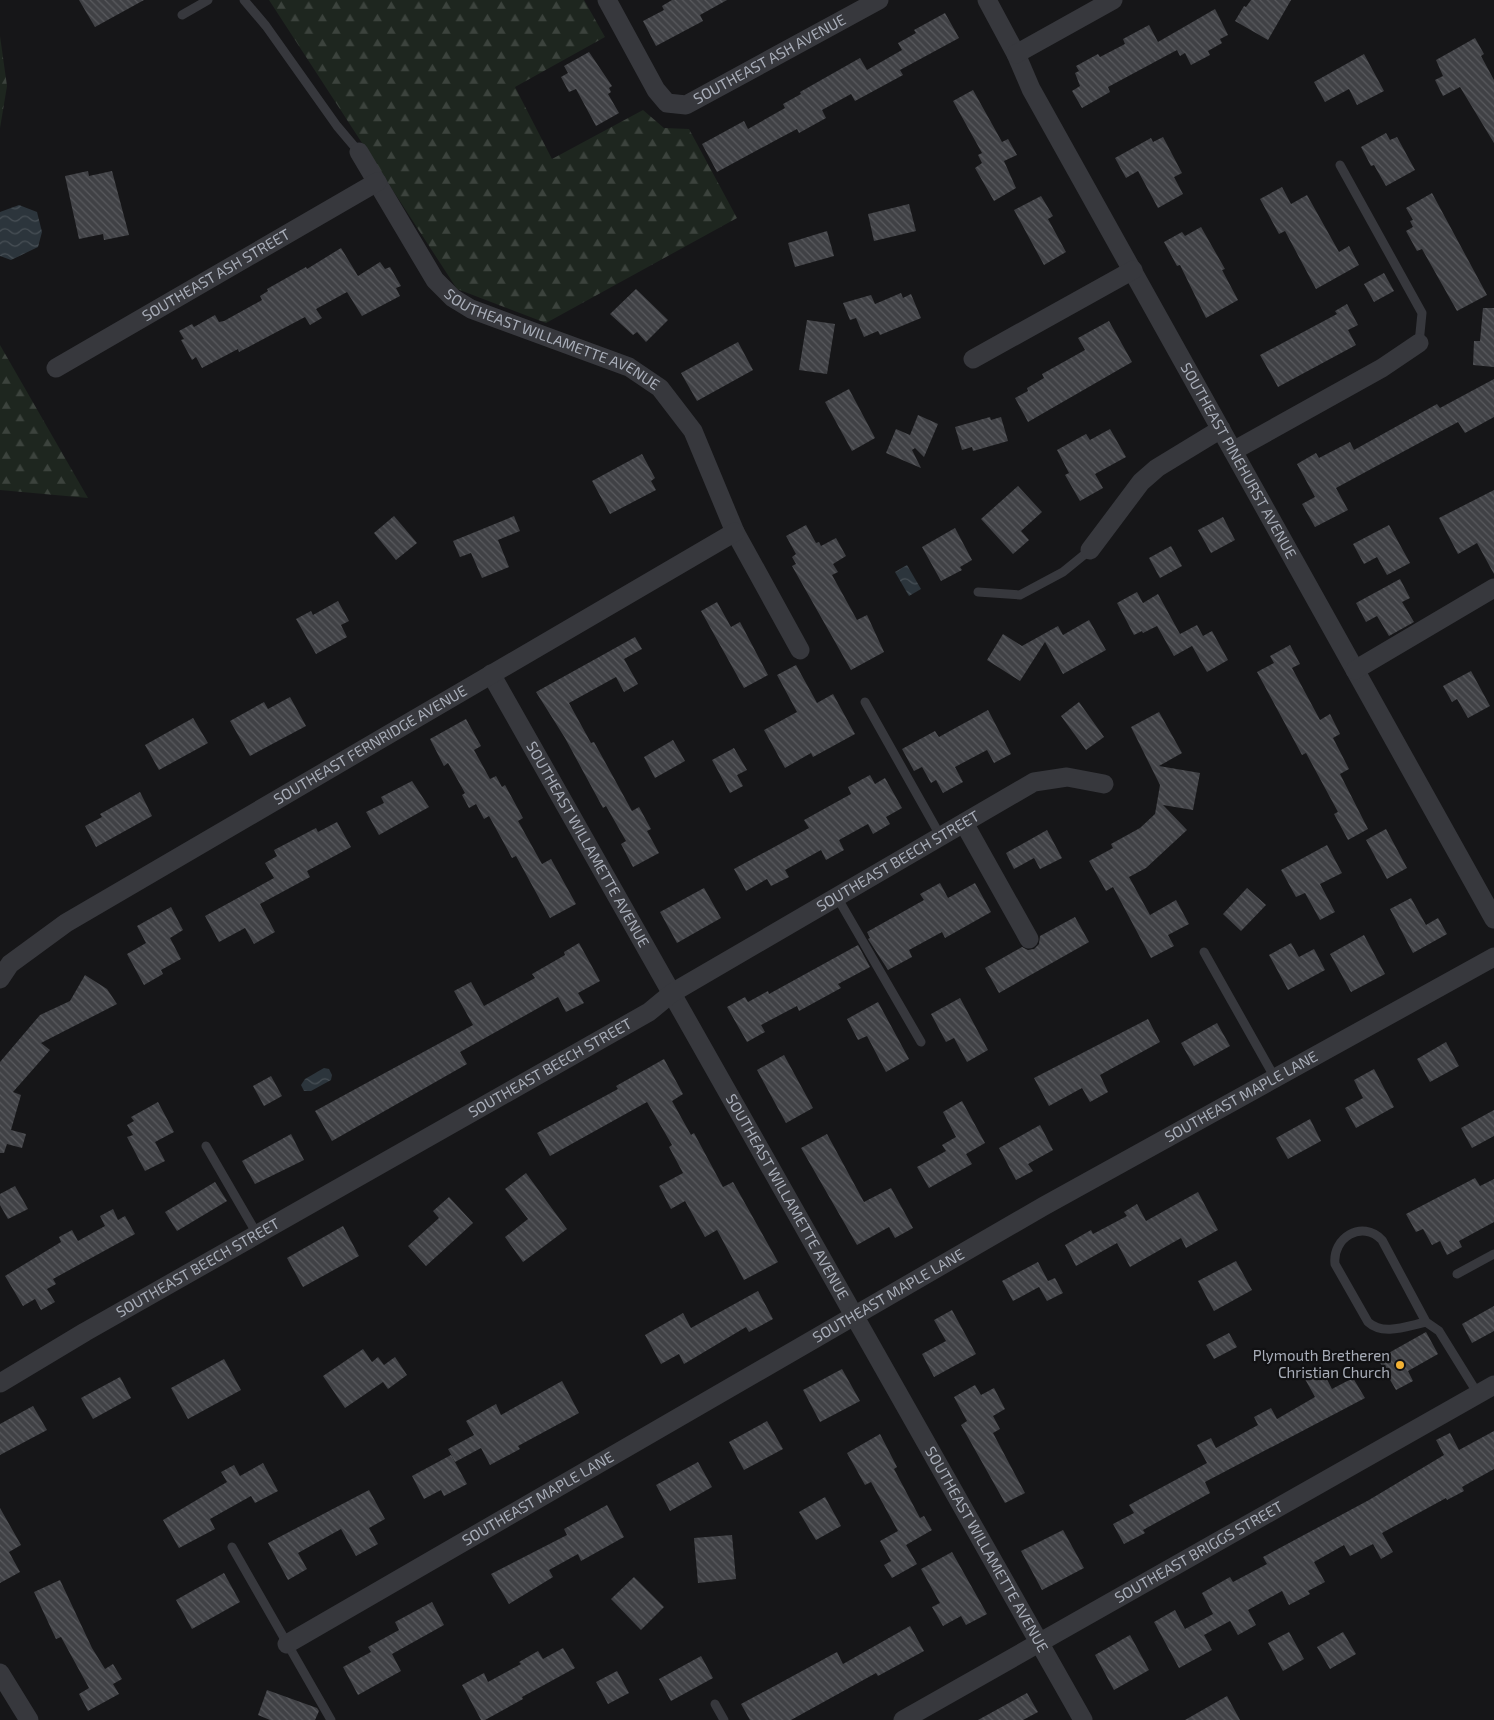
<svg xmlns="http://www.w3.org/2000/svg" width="1494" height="1720" viewBox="0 0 1494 1720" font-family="'Exo 2',sans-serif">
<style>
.forest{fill:url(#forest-firs)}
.water{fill:url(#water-waves)}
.building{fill:url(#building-back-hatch)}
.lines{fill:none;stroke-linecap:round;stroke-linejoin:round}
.lane{stroke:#37383d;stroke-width:9}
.street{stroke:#37383d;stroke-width:19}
.poi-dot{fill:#f2b134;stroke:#111113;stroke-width:2}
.labels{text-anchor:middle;stroke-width:4.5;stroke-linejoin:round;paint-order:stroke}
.street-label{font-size:15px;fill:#a8adb8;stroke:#111113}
.poi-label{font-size:15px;fill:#a8adb8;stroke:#111113;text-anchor:end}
</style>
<defs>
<pattern id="forest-firs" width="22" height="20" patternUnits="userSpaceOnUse" patternTransform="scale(1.25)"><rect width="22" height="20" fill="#1e261f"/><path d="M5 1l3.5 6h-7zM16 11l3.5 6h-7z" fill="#3c433d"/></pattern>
<pattern id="water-waves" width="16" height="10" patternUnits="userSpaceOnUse" patternTransform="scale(1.25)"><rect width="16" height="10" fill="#2c353c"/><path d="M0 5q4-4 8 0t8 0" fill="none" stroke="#485056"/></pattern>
<pattern id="building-back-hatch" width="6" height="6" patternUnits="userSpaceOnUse" patternTransform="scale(1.25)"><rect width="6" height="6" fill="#404145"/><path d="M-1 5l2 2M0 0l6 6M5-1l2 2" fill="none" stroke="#595a5e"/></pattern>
</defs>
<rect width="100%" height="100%" fill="#161618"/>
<g class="forest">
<path d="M269,0H584L605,37L515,87L552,159L643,110L664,128L689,129L737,218L546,323L457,289Z"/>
<path d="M0,36L7,86L0,128Z"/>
<path d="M0,345L88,498L0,490Z"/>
</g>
<g class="water">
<path d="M19,205L37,212L42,232L38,247L11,260L0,256V212Z"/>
<path d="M907,565L921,589L909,596L895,572Z"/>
<path d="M324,1068L329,1069L332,1075L331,1080L311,1091H304L301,1085L305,1079Z"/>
</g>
<g class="building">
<path d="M79,0H144L95,27Z"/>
<path d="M672,0H727L700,15L703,21L656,46L643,21L664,10L662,6Z"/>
<path d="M1251,0H1291L1268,40L1235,21L1244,6L1246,7Z"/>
<path d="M1215,9L1228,35L1220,39L1222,43L1208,51L1210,55L1191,65L1185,53L1180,56L1177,50L1108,87L1110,92L1082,108L1072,91L1080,86L1075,73L1079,71L1076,66L1098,54L1100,57L1125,44L1123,39L1149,25L1158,42Z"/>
<path d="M945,13L959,38L900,70L903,75L855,101L851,94L822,110L826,118L799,133L797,129L778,139L717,172L702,144L744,121L748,129L785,108L783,104L801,94L800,92L860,58L867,70L902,50L898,43L916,33L914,30Z"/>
<path d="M1475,38L1484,54L1481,56L1494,80V143L1460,87L1443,96L1435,80L1443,76L1436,60Z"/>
<path d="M589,52L612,86L609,88L611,92L608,94L619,113L596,126L576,89L569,92L561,77L568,73L564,66Z"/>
<path d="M1364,54L1384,91L1357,105L1349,89L1325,102L1314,82Z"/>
<path d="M973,90L1002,142L1008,139L1017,155L1004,161L1016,188L994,201L975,168L982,163L978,155L982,153L953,101Z"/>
<path d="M1386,133L1390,140L1397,137L1415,170L1386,186L1374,165L1371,166L1361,147Z"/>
<path d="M1163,137L1182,173L1174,177L1183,194L1158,208L1138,171L1126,178L1115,158L1151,138L1153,142Z"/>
<path d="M88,171L89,176L112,171L129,235L104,240L103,234L79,239L65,176Z"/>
<path d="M1282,187L1291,204L1307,195L1339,252L1349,246L1359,265L1316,289L1285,231L1279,234L1260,199Z"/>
<path d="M1432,193L1487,295L1457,311L1422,249L1417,251L1406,231L1413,227L1410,221L1413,220L1406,208Z"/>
<path d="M1041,196L1053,216L1048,219L1066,252L1044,265L1014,210Z"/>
<path d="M909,204L916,231L874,241L868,214Z"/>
<path d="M1201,227L1225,269L1222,270L1238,300L1206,318L1180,265L1177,266L1164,242L1182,232L1185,236Z"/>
<path d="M827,231L834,256L795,267L788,243Z"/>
<path d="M341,248L358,276L380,262L385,269L390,267L401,286L396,288L400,296L362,316L347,292L316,309L322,318L310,325L305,317L239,352L238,349L202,368L196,357L192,360L181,340L184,339L179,331L192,324L194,327L215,315L219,322L224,321L262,300L260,296L268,291L267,289L306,267L307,269Z"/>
<path d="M1384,273L1394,291L1374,302L1364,284Z"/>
<path d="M636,289L668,320L646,342L637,332L633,335L610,314Z"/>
<path d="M901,293L903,298L911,294L921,318L880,335L878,331L864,337L856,318L850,320L843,303L871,295L875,304Z"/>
<path d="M1347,304L1358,325L1348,330L1356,345L1278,387L1260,355L1337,314L1335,311Z"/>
<path d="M1483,308H1494V367L1473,365L1474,341H1480Z"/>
<path d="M807,320L835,324L827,374L799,370Z"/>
<path d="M1109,321L1132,362L1028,422L1015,398L1028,391L1027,388L1044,378L1042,374L1085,350L1078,338Z"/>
<path d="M738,342L753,370L697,401L681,373Z"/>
<path d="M1494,379V417L1465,433L1458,422L1336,488L1348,510L1315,527L1302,504L1315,497L1297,464L1316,453L1319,458L1350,442L1354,450L1437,404L1440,408Z"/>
<path d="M849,389L875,438L852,451L825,402Z"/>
<path d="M918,415L938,424L924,457L915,448L912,450L921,468L886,453L896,429L910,435Z"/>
<path d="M990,417L991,420L1001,417L1008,441L973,451L972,447L962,450L955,427Z"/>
<path d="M1110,429L1126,457L1095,474L1103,488L1080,501L1065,475L1069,473L1057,450L1086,434L1090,440Z"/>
<path d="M642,454L655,478L651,481L656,490L610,514L592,481Z"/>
<path d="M1018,486L1042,512L1021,531L1029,540L1013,554L981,519Z"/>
<path d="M1494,490V574L1477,543L1458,554L1439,518Z"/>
<path d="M394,516L417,543L396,560L374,533Z"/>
<path d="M514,516L520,531L498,540L509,567L482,578L471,553L460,557L453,541Z"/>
<path d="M1223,517L1235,540L1211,553L1198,530Z"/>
<path d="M806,525L816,543L819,542L821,546L836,538L846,556L833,564L838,572L832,575L857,620L867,615L884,652L851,670L792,566L796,564L792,557L796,554L786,536Z"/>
<path d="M1389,525L1410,563L1387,575L1377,557L1364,564L1353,544Z"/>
<path d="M955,528L972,560L960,567L962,570L941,581L922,547Z"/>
<path d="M1171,546L1182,566L1160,578L1149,558Z"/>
<path d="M1400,579L1410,598L1402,602L1414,622L1389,636L1377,616L1366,622L1356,603Z"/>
<path d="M1137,592L1143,603L1158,594L1180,634L1197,625L1203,636L1212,631L1228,660L1207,672L1192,646L1174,656L1157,626L1143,633L1142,631L1134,635L1117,603Z"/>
<path d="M338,601L349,621L341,625L347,637L316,654L296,619L311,611L313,615Z"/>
<path d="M717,602L731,627L740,622L768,675L744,688L701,611Z"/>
<path d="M1089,620L1106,650L1063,674L1045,642L1020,681L987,660L1003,634L1022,646L1058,626L1063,635Z"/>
<path d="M635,637L642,649L624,659L638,684L624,692L616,677L569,703L591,743L594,742L632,811L639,807L651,829L647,831L659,853L633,867L621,844L626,841L606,806L603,808L565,738L536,692Z"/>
<path d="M1290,645L1300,664L1292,668L1320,720L1330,714L1340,734L1333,738L1349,769L1340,774L1368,829L1348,840L1334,814L1338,812L1306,753L1302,755L1257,672L1274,663L1270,656Z"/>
<path d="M796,665L817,703L833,694L855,734L813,757L811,753L785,768L764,730L797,712L777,675Z"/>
<path d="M1471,671L1490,706L1468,718L1457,699L1452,702L1443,686Z"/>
<path d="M290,697L306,726L250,756L230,721L264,702L268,709Z"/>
<path d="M1079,702L1104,737L1086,750L1061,716Z"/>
<path d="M988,710L1011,754L994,763L987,750L955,767L963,782L943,793L936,780L931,783L922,767L914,771L902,749L935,731L939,737Z"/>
<path d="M1159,712L1182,753L1159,766L1200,773L1193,810L1163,805L1187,830L1146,868L1129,877L1150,915L1176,900L1189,924L1168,935L1174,946L1151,958L1113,887L1106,891L1089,861L1113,848L1111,844L1140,828L1155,814L1160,785L1131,727Z"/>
<path d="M193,718L208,743L159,770L145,745Z"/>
<path d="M466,719L481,746L474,750L490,779L496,776L502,787L505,785L523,818L518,821L542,864L551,859L576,904L550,918L516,856L512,858L489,816L484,819L476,804L469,808L462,795L465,793L448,763L444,766L430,739Z"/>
<path d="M673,740L685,761L655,778L644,757Z"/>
<path d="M734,748L747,770L737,775L743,786L730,793L712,760Z"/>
<path d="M870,775L875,784L885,778L902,808L886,817L890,824L873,834L868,824L839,840L844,850L826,860L821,850L785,870L789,877L771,886L767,879L746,891L734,869L809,828L804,820L851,794L848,787Z"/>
<path d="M412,781L429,807L379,835L366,812L384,803L381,797Z"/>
<path d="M140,792L152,816L96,847L85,826L102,817L100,814Z"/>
<path d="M337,822L351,847L307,871L310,877L260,904L275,932L254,944L245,928L219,942L205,916L274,878L265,863L277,856L274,850L316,828L318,832Z"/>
<path d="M1386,829L1407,868L1387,879L1366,840Z"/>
<path d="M1047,830L1062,858L1040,869L1034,858L1014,869L1006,853Z"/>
<path d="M1327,845L1342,873L1320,884L1335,912L1320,920L1305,893L1296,897L1281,870Z"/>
<path d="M940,883L948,898L975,883L991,912L945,938L942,932L909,950L912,957L888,970L868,939L870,938L867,932L924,900L920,894Z"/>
<path d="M704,888L721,918L677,943L660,912Z"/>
<path d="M1247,888L1266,905L1241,931L1223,914Z"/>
<path d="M1411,898L1426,925L1438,918L1447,934L1413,953L1390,909Z"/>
<path d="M171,907L183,930L170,938L181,959L161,970L163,974L144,985L127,954L146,943L137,926Z"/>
<path d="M1075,917L1089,942L999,993L985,968L1022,947L1028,950L1034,949L1039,944L1040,936Z"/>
<path d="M1364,935L1385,974L1351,992L1330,954Z"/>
<path d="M579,943L600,981L578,993L584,1003L566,1012L558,997L460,1052L467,1064L332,1141L315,1111L473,1025L454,991L471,982L484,1006L535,978L532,974L565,955L564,952Z"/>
<path d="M1291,943L1299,957L1314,949L1325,970L1288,990L1269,955Z"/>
<path d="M858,945L870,967L838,984L841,988L799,1011L797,1006L761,1025L765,1032L747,1042L727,1007L745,997L748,1002L768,991L769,994Z"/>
<path d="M85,975L107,989L117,1004L41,1043L50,1050L13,1092L21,1095L11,1130L26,1134L22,1148L7,1144L4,1153H0V1062L40,1015L70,1001Z"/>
<path d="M960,998L988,1050L967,1062L954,1038L946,1042L931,1014Z"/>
<path d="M878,1002L909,1059L886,1072L867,1036L858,1040L847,1019Z"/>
<path d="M1148,1019L1160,1042L1100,1075L1108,1092L1090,1102L1082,1088L1049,1106L1034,1078Z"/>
<path d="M1217,1023L1230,1046L1194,1066L1181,1043Z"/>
<path d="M1446,1042L1459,1066L1430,1082L1417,1059Z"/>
<path d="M784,1055L813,1108L786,1123L757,1070Z"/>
<path d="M664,1059L683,1094L672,1101L691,1135L694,1133L723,1187L733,1182L778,1262L744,1280L717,1230L705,1237L685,1201L671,1209L659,1186L683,1173L669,1147L672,1145L647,1102L550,1156L537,1133L618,1089L616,1086Z"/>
<path d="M1374,1069L1394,1107L1356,1128L1345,1108L1363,1098L1354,1080Z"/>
<path d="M271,1076L282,1096L264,1106L253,1086Z"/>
<path d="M962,1101L985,1143L966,1154L972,1164L929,1188L917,1167L946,1151L942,1145L956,1137L943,1112Z"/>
<path d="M158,1102L174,1132L155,1142L165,1161L145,1171L127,1137L133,1135L127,1125L134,1121L131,1117Z"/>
<path d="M1494,1110V1136L1472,1148L1461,1128Z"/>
<path d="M1310,1119L1321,1141L1288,1159L1276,1138Z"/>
<path d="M1040,1125L1053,1150L1028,1164L1033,1171L1016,1180L999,1148Z"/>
<path d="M291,1134L304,1160L255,1184L242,1161Z"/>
<path d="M827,1134L864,1202L891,1188L913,1228L895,1238L889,1227L857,1245L801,1148Z"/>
<path d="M526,1173L567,1229L523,1262L505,1237L528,1219L505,1189Z"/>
<path d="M1475,1178L1480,1186L1494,1179V1222L1459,1241L1462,1247L1447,1255L1440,1241L1432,1245L1423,1229L1416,1232L1406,1214Z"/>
<path d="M215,1182L227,1201L177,1231L165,1212Z"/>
<path d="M15,1186L28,1209L8,1219L0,1205V1194Z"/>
<path d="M1198,1192L1218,1230L1186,1248L1181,1238L1130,1267L1117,1243L1076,1266L1065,1245L1091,1230L1093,1234L1127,1216L1124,1212L1137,1204L1146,1221Z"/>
<path d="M449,1197L473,1223L426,1266L408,1246L439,1218L433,1211Z"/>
<path d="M113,1209L118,1220L125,1216L135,1234L53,1279L56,1284L47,1289L55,1302L41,1310L35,1299L23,1306L5,1276L61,1242L59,1237L72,1230L78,1241L105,1226L100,1216Z"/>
<path d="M343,1226L359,1256L303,1287L287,1258Z"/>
<path d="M1236,1261L1252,1290L1214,1311L1198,1281Z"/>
<path d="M1038,1262L1048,1281L1055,1278L1063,1293L1047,1301L1039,1287L1013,1301L1002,1281Z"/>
<path d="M758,1291L773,1319L749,1332L746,1327L684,1364L679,1354L661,1364L645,1335L683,1313L691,1328Z"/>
<path d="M1494,1306V1331L1472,1343L1462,1324Z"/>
<path d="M952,1310L976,1354L934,1377L922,1354L946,1341L934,1320Z"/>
<path d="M1426,1332L1438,1354L1408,1371L1413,1381L1396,1390L1378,1359Z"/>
<path d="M1229,1333L1237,1347L1214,1359L1206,1345Z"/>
<path d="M363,1349L372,1362L378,1357L384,1365L395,1357L407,1375L388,1389L383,1382L345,1408L323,1376Z"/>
<path d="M224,1359L241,1390L188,1419L171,1388Z"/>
<path d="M842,1369L860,1401L820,1422L803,1390Z"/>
<path d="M1322,1370L1332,1389L1353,1378L1365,1398L1205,1482L1210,1493L1143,1530L1145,1533L1124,1544L1113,1524L1134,1513L1129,1505L1207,1463L1197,1445L1211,1438L1216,1448L1258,1425L1254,1417L1271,1408L1277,1419L1315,1397L1305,1379Z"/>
<path d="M120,1377L131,1398L93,1419L81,1398Z"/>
<path d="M562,1381L579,1413L518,1446L520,1449L490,1465L481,1448L455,1462L448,1449L474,1435L466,1421L496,1404L501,1415Z"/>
<path d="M975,1385L981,1395L994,1388L1005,1409L993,1416L1000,1429L993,1433L1025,1493L1005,1503L961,1425L967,1421L954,1397Z"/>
<path d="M33,1406L47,1430L0,1455V1424Z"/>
<path d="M767,1421L783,1449L744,1470L729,1442Z"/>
<path d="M1494,1431V1469L1462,1487L1464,1491L1447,1500L1446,1498L1382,1533L1393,1552L1381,1559L1373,1544L1350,1556L1344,1545L1314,1562L1325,1582L1308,1591L1310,1594L1289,1605L1282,1591L1248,1610L1256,1625L1238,1635L1230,1621L1204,1635L1212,1650L1179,1668L1154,1622L1175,1610L1185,1629L1213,1614L1202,1593L1230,1577L1233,1582L1267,1564L1263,1557L1369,1500L1444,1455L1436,1440L1450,1433L1459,1450Z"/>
<path d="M880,1434L897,1467L894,1469L920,1518L924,1516L932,1530L906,1545L917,1564L892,1578L884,1565L891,1561L880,1541L898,1531L871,1482L865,1485L847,1453Z"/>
<path d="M451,1455L467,1484L444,1496L441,1490L424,1499L412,1476Z"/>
<path d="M698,1462L712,1487L670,1511L656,1485Z"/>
<path d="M263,1463L278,1491L255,1503L251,1496L210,1519L215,1529L179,1548L163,1520L227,1482L221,1472L234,1465L240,1476Z"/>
<path d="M369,1490L385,1519L369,1528L378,1544L356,1556L341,1529L298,1553L307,1569L288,1580L268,1543Z"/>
<path d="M825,1497L841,1526L816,1540L799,1512Z"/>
<path d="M607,1505L624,1537L581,1561L578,1554L549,1570L553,1577L509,1604L491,1574L567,1535L564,1529Z"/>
<path d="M0,1508L21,1545L9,1552L20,1572L0,1583Z"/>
<path d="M1063,1530L1084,1568L1042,1590L1021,1551Z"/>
<path d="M732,1535L736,1579L698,1583L694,1538Z"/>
<path d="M952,1552L987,1614L966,1625L961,1616L943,1626L932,1607L940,1603L921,1569Z"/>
<path d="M224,1573L240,1602L192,1629L176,1600Z"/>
<path d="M634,1577L664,1607L641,1630L611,1599Z"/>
<path d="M60,1580L92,1648L105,1669L113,1664L122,1679L113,1684L119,1694L88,1711L79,1694L89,1688L61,1637L56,1639L34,1592Z"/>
<path d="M432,1602L444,1625L392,1654L401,1671L358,1695L343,1667L371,1652L368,1647L399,1630L395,1622Z"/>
<path d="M910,1626L924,1651L878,1676L876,1673L791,1720H750L741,1704L837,1652L843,1664Z"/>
<path d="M1289,1632L1304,1659L1283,1671L1268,1643Z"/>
<path d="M1343,1632L1356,1654L1330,1669L1317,1647Z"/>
<path d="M1130,1635L1149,1670L1114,1690L1095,1655Z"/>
<path d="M563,1648L575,1668L522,1697L523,1699L485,1720H481L462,1685L484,1673L488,1682L521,1664L519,1662L538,1651L543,1659Z"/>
<path d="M701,1656L713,1678L671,1701L659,1679Z"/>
<path d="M617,1671L629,1693L608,1704L596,1682Z"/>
<path d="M267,1690L317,1708L319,1711L315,1720H270L258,1715Z"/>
<path d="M1027,1693L1038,1712L1023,1720H978Z"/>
<path d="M1227,1696L1240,1720H1185Z"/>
</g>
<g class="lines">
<g class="lane">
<path d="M244,0L266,26L337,126L359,152"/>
<path d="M182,15L208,0"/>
<path d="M1340,165L1422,313L1419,343"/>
<path d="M978,592L1020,595L1063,572L1090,550"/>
<path d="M865,702L941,837"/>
<path d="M837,897L921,1042"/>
<path d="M1204,952L1275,1078"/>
<path d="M206,1146L257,1234"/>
<path d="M1457,1274L1494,1254"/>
<path d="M1426,1322L1382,1240C1362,1219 1332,1238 1335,1264L1368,1322C1383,1336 1407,1326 1426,1322L1439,1331L1478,1394"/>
<path d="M232,1547L331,1720"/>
<path d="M715,1704L724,1720"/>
</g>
<g class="street">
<path id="s1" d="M607,0L656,90L667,103L686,105L879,0"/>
<path id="s2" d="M987,0L1016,54L1031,89L1494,919"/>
<path d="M1016,54L1113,0"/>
<path id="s3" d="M359,152L435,280L453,298L471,309L629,367L660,388L693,431L735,532L800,650"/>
<path d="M973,359L1133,270"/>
<path id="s4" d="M56,368L377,182"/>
<path d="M1233,451L1382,368L1419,343"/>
<path d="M1090,550L1141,482L1157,468L1221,429"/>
<path d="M1355,670L1494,588"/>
<path id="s5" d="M491,674L1083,1720"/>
<path d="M964,823L1029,939"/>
<path id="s6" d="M0,979L10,964L66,923L735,532"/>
<path id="s7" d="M0,1383L85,1332L649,1012L672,993L1034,782L1067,777L1104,784"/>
<path id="s8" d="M287,1644L1044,1206L1494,957"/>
<path d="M0,1673L29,1720"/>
<path id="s9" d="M903,1720L1494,1385"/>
</g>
</g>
<circle class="poi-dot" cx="1400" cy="1365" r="5"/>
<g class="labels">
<g class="street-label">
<text dy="5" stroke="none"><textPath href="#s1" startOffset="234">SOUTHEAST ASH AVENUE</textPath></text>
<text dy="5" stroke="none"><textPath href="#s4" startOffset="185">SOUTHEAST ASH STREET</textPath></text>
<text dy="5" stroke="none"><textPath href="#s3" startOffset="282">SOUTHEAST WILLAMETTE AVENUE</textPath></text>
<text dy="5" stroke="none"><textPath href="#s2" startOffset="525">SOUTHEAST PINEHURST AVENUE</textPath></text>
<text dy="5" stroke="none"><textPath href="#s6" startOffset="440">SOUTHEAST FERNRIDGE AVENUE</textPath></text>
<text dy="5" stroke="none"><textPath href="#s5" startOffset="196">SOUTHEAST WILLAMETTE AVENUE</textPath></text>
<text dy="5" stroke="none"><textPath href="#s7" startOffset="1039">SOUTHEAST BEECH STREET</textPath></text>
<text dy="5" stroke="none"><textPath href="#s7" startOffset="634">SOUTHEAST BEECH STREET</textPath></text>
<text dy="5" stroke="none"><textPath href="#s8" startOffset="1100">SOUTHEAST MAPLE LANE</textPath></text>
<text dy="5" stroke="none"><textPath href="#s5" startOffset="601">SOUTHEAST WILLAMETTE AVENUE</textPath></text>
<text dy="5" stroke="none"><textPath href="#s7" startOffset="229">SOUTHEAST BEECH STREET</textPath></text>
<text dy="5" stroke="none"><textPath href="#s8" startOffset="695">SOUTHEAST MAPLE LANE</textPath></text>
<text dy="5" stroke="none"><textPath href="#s8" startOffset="290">SOUTHEAST MAPLE LANE</textPath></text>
<text dy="5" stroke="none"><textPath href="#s5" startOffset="1006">SOUTHEAST WILLAMETTE AVENUE</textPath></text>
<text dy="5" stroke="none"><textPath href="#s9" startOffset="340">SOUTHEAST BRIGGS STREET</textPath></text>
</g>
<g class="poi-label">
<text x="1390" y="1361">Plymouth Bretheren<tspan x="1390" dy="17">Christian Church</tspan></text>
</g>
</g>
</svg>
